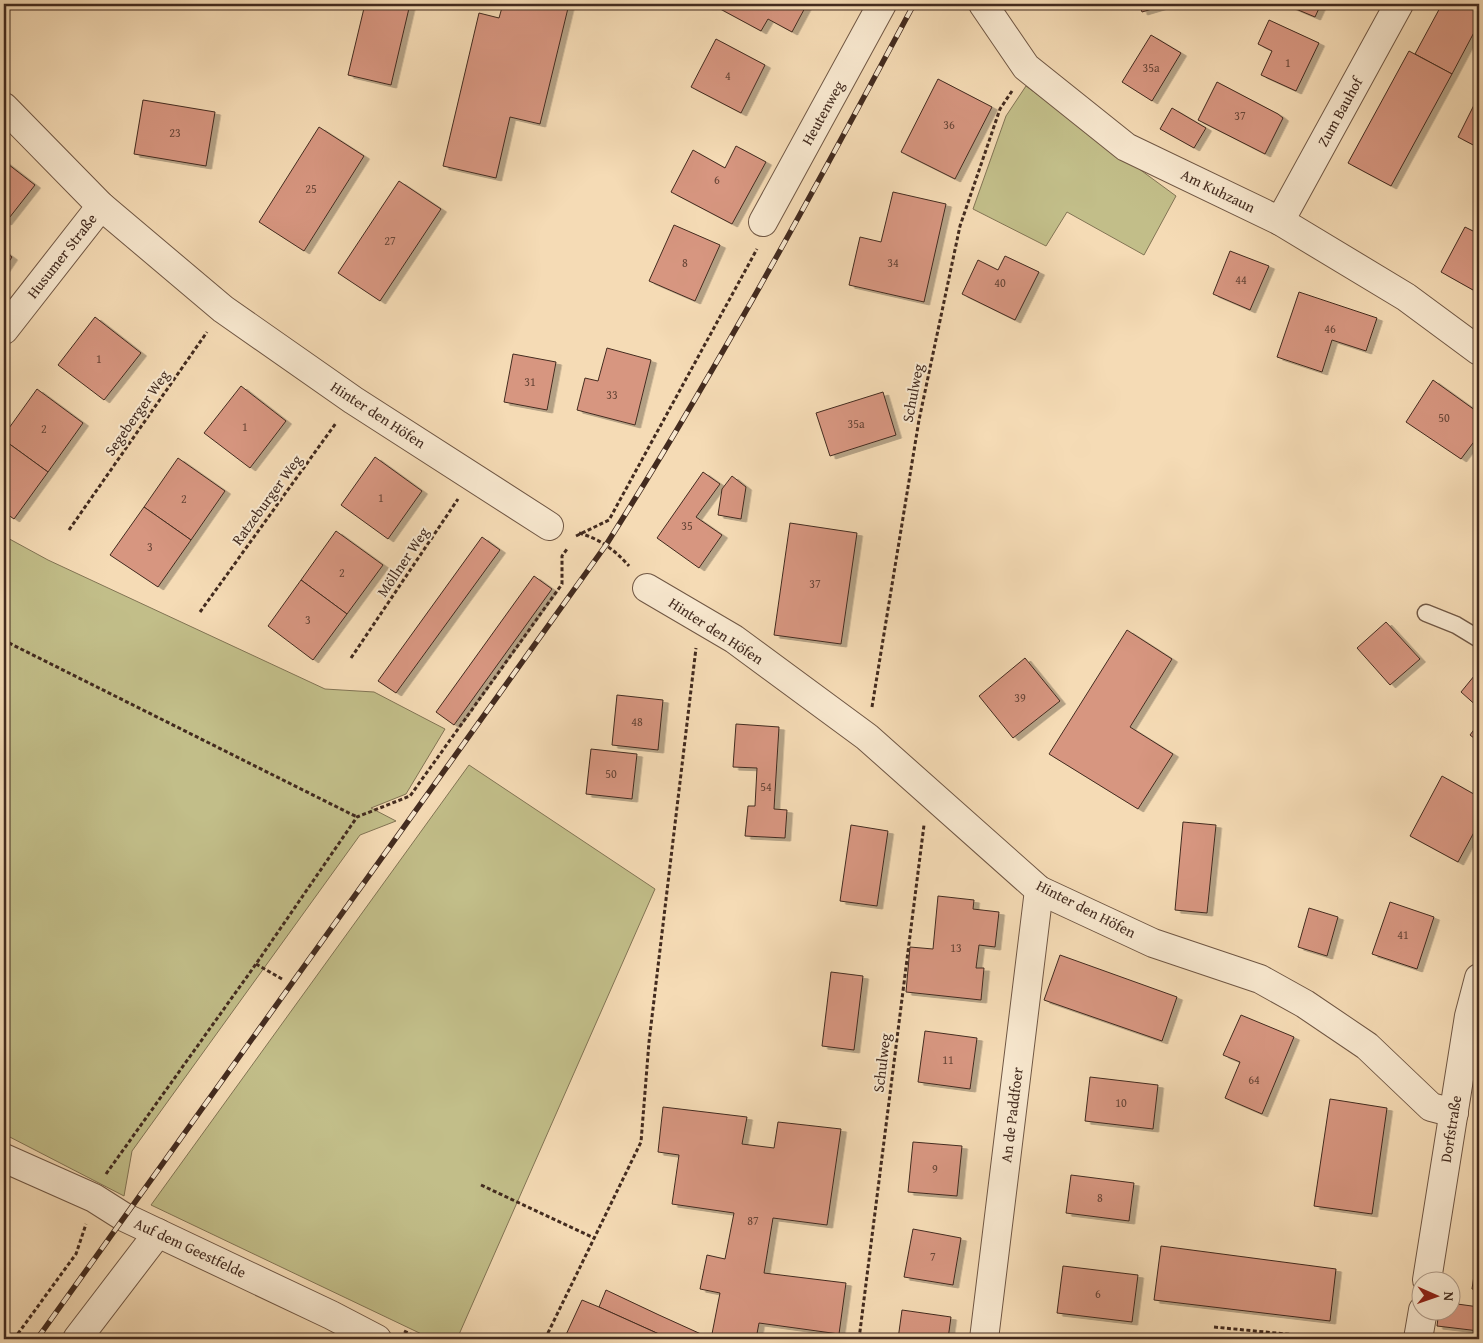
<svg xmlns="http://www.w3.org/2000/svg" width="1483" height="1343" viewBox="0 0 1483 1343" font-family="'Gentium Book Plus',serif">
<style>
.green{fill:#c2be89;stroke:#827454}
.building{fill:#d79680;stroke:#432b1f;filter:url(#shadow)}
.lines{fill:none;stroke-linecap:round;stroke-linejoin:round}
.service-casing{stroke:#705744;stroke-width:19}
.minor-casing{stroke:#705744;stroke-width:30}
.path{stroke:#432b1f;stroke-width:3;stroke-dasharray:4 2.5;stroke-linecap:butt}
.service{stroke:#f8e8cf;stroke-width:16}
.minor{stroke:#f8e8cf;stroke-width:28}
.rail-casing{stroke:#432b1f;stroke-width:5.5}
.rail{stroke:#f8e8cf;stroke-width:4;stroke-dasharray:11;stroke-linecap:butt}
.labels{text-anchor:middle;stroke-width:4;stroke-linejoin:round;paint-order:stroke}
.number-label{font-size:12px;fill:#684637}
.street-label{font-size:15px;fill:#432b1f;stroke:#f8e8cf}
</style>
<defs>
<filter id="shadow"><feDropShadow dx="5.5" dy="3" stdDeviation="0" flood-color="#0004"/></filter>
</defs>
<rect width="100%" height="100%" fill="#f5dbb5"/>
<filter id="stains"><feTurbulence type="fractalNoise" baseFrequency=".004" numOctaves="4"/><feColorMatrix values="0 0 0 0 .2 0 0 0 0 .09 0 0 0 0 .02 0 0 0 .5 -.17"/></filter>
<radialGradient id="worn" r=".72"><stop offset=".6" stop-color="#630" stop-opacity="0"/><stop offset="1" stop-color="#630" stop-opacity=".3"/></radialGradient>
<g class="green">
<path d="M1026,86L1176,196L1144,255L1067,212L1046,246L973,209L1006,116Z"/>
<path d="M4,536L48,560L325,689L374,692L445,729L406,794L371,808L396,821L360,835L132,1151L124,1196L4,1134Z"/>
<path d="M469,765L655,889L457,1339H432L151,1205Z"/>
</g>
<g class="building">
<path d="M365,4H410L391,85L348,75Z"/>
<path d="M503,4H569L540,124L510,117L496,178L443,166L479,13L499,18Z"/>
<path d="M711,4H807L792,32L768,19L761,31Z"/>
<path d="M1139,4H1169L1142,12Z"/>
<path d="M1284,4H1321L1315,17Z"/>
<path d="M1442,4H1479V23L1452,74L1415,54Z"/>
<path d="M1269,20L1319,43L1296,91L1261,75L1272,51L1258,44Z"/>
<path d="M1151,35L1181,53L1152,101L1122,82Z"/>
<path d="M716,39L765,65L741,113L691,87Z"/>
<path d="M1409,51L1452,74L1391,186L1348,163Z"/>
<path d="M938,79L992,107L955,179L901,152Z"/>
<path d="M1217,82L1278,114L1283,118L1265,154L1198,120Z"/>
<path d="M1479,95V148L1458,137Z"/>
<path d="M143,100L215,112L206,166L134,154Z"/>
<path d="M1172,108L1206,128L1194,148L1160,129Z"/>
<path d="M319,127L364,156L304,251L259,222Z"/>
<path d="M736,146L766,162L732,224L671,192L693,150L725,168Z"/>
<path d="M4,161L35,185L6,222L4,221Z"/>
<path d="M399,181L441,209L380,301L338,273Z"/>
<path d="M893,192L946,204L924,302L849,285L860,237L881,242Z"/>
<path d="M674,225L720,245L695,301L649,281Z"/>
<path d="M1465,227L1479,234V279L1473,290L1441,272Z"/>
<path d="M4,251L12,257L4,269Z"/>
<path d="M1230,251L1269,266L1250,310L1213,294Z"/>
<path d="M1005,256L1039,272L1015,320L962,294L978,260L998,270Z"/>
<path d="M1299,292L1377,318L1366,351L1332,340L1322,372L1277,357Z"/>
<path d="M95,317L141,353L104,400L58,365Z"/>
<path d="M607,348L651,360L635,425L577,410L585,378L598,381Z"/>
<path d="M513,354L556,362L547,410L504,402Z"/>
<path d="M1433,380L1479,413V435L1461,459L1406,422Z"/>
<path d="M241,386L286,421L250,468L204,433Z"/>
<path d="M37,389L83,423L48,472L4,440V435Z"/>
<path d="M883,392L896,435L830,456L816,413Z"/>
<path d="M4,440L48,472L14,519L4,512Z"/>
<path d="M375,457L422,491L388,539L341,505Z"/>
<path d="M178,458L225,491L191,540L144,507Z"/>
<path d="M703,472L720,484L696,517L722,535L699,568L657,538Z"/>
<path d="M732,476L746,487L741,519L718,515L722,489Z"/>
<path d="M144,507L191,540L158,587L110,555Z"/>
<path d="M790,523L857,533L841,644L774,635Z"/>
<path d="M336,531L383,565L347,614L301,580Z"/>
<path d="M482,537L500,550L396,693L378,681Z"/>
<path d="M534,576L552,589L454,725L436,712Z"/>
<path d="M301,580L347,614L313,660L268,626Z"/>
<path d="M1386,622L1420,659L1390,685L1357,648Z"/>
<path d="M1127,630L1172,659L1130,727L1173,754L1138,809L1049,754Z"/>
<path d="M1025,658L1060,701L1013,738L979,696Z"/>
<path d="M1479,670V708L1461,692Z"/>
<path d="M617,695L663,700L658,750L612,745Z"/>
<path d="M1479,723V742L1470,735Z"/>
<path d="M736,724L779,727L774,809L787,810L785,838L745,836L748,806H755L757,768L733,767Z"/>
<path d="M591,749L637,754L632,799L586,794Z"/>
<path d="M1442,776L1479,797V823L1458,862L1410,836Z"/>
<path d="M1183,822L1216,825L1207,913L1175,910Z"/>
<path d="M851,825L888,831L877,906L840,901Z"/>
<path d="M938,896L974,900L973,909L999,912L995,947L979,945L976,968H984L981,1000L906,992L910,947L933,949Z"/>
<path d="M1390,902L1434,917L1417,969L1372,954Z"/>
<path d="M1309,908L1338,917L1327,956L1298,947Z"/>
<path d="M1060,955L1177,997L1162,1041L1044,1000Z"/>
<path d="M831,972L863,976L854,1050L822,1046Z"/>
<path d="M1241,1015L1294,1037L1262,1114L1225,1098L1240,1062L1223,1055Z"/>
<path d="M925,1031L977,1038L970,1089L918,1082Z"/>
<path d="M1090,1077L1158,1085L1153,1129L1085,1121Z"/>
<path d="M1330,1099L1387,1108L1372,1214L1314,1206Z"/>
<path d="M663,1107L747,1117L742,1144L774,1148L778,1122L841,1129L827,1225L773,1218L764,1273L846,1283L839,1334L759,1323L756,1339H711L720,1293L700,1289L707,1255L725,1259L734,1213L672,1204L679,1155L658,1152Z"/>
<path d="M913,1142L962,1146L957,1196L908,1192Z"/>
<path d="M1071,1175L1134,1183L1129,1221L1066,1213Z"/>
<path d="M913,1229L961,1238L953,1285L904,1277Z"/>
<path d="M1479,1241V1290L1472,1289Z"/>
<path d="M1161,1246L1336,1269L1330,1321L1154,1300Z"/>
<path d="M1063,1266L1138,1275L1132,1322L1057,1313Z"/>
<path d="M606,1290L659,1315L712,1339H670L599,1307Z"/>
<path d="M582,1300L599,1307L670,1339H564Z"/>
<path d="M1450,1303L1479,1307V1331L1437,1326L1439,1310H1450Z"/>
<path d="M902,1310L951,1317L948,1339H898Z"/>
</g>
<g class="lines">
<g class="service-casing">
<path id="service" d="M1426,613L1456,625L1479,639"/>
</g>
<g class="minor-casing">
<g id="minor">
<path d="M983,4L1026,67L1126,147L1280,221L1406,297L1479,351"/>
<path d="M4,107L101,206L223,309L353,400L549,526"/>
<path d="M1280,221L1399,4"/>
<path d="M763,222L882,4"/>
<path d="M4,330L101,206"/>
<path d="M647,588L734,639L867,737L1039,890L1153,943L1260,979L1305,1004L1367,1046L1431,1107L1454,1113"/>
<path d="M4,1158L94,1198L124,1217L331,1315L377,1339"/>
<path d="M1427,1280L1469,1016L1479,978"/>
<path d="M77,1339L158,1233"/>
<path d="M984,1339L1039,890"/>
<path d="M1418,1339L1423,1310"/>
</g>
</g>
<g class="path">
<path d="M69,530L207,332"/>
<path d="M579,533C600,539 615,550 629,566"/>
<path d="M576,536L609,520L757,249"/>
<path d="M200,612L336,423"/>
<path d="M4,635L5,641"/>
<path d="M4,643L5,641L357,817"/>
<path d="M351,658L458,499"/>
<path d="M872,707L919,420L960,226L1000,109L1012,91"/>
<path d="M256,964L282,979"/>
<path d="M106,1174L256,964L357,817L410,796L562,584V556L567,549"/>
<path d="M481,1185L594,1238"/>
<path d="M1214,1327L1338,1339"/>
<path d="M404,1331L421,1339"/>
<path d="M14,1339L76,1254L86,1224"/>
<path d="M545,1339L641,1142L649,1042L696,648"/>
<path d="M859,1339L924,825"/>
</g>
<use href="#service" class="service"/>
<use href="#minor" class="minor"/>
<g class="rail-casing">
<path id="rail" d="M37,1339L606,545C717,370 816,187 914,4"/>
</g>
<use href="#rail" class="rail"/>
</g>
<g class="labels">
<g class="number-label">
<text x="1288" y="67">1</text>
<text x="1151" y="72">35a</text>
<text x="728" y="80">4</text>
<text x="1240" y="120">37</text>
<text x="949" y="129">36</text>
<text x="175" y="137">23</text>
<text x="717" y="184">6</text>
<text x="311" y="193">25</text>
<text x="390" y="245">27</text>
<text x="685" y="267">8</text>
<text x="893" y="267">34</text>
<text x="1241" y="284">44</text>
<text x="1000" y="287">40</text>
<text x="1330" y="333">46</text>
<text x="99" y="363">1</text>
<text x="530" y="386">31</text>
<text x="612" y="399">33</text>
<text x="1444" y="422">50</text>
<text x="856" y="428">35a</text>
<text x="245" y="431">1</text>
<text x="44" y="433">2</text>
<text x="381" y="502">1</text>
<text x="184" y="503">2</text>
<text x="687" y="530">35</text>
<text x="150" y="551">3</text>
<text x="342" y="577">2</text>
<text x="815" y="588">37</text>
<text x="308" y="624">3</text>
<text x="1020" y="702">39</text>
<text x="637" y="726">48</text>
<text x="611" y="778">50</text>
<text x="766" y="791">54</text>
<text x="1403" y="939">41</text>
<text x="956" y="952">13</text>
<text x="948" y="1064">11</text>
<text x="1254" y="1084">64</text>
<text x="1121" y="1107">10</text>
<text x="935" y="1173">9</text>
<text x="1100" y="1202">8</text>
<text x="753" y="1225">87</text>
<text x="933" y="1261">7</text>
<text x="1098" y="1298">6</text>
</g>
<g class="street-label">
<text transform="translate(1340 112) rotate(-61)" y="5">Zum Bauhof</text>
<text transform="translate(823 113) rotate(-61)" y="5">Heutenweg</text>
<text transform="translate(1218 191) rotate(26)" y="5">Am Kuhzaun</text>
<text transform="translate(62 256) rotate(-52)" y="5">Husumer Straße</text>
<text transform="translate(913 393) rotate(-79)" y="5">Schulweg</text>
<text transform="translate(137 413) rotate(-55)" y="5">Segeberger Weg</text>
<text transform="translate(378 415) rotate(33)" y="5">Hinter den Höfen</text>
<text transform="translate(267 500) rotate(-54)" y="5">Ratzeburger Weg</text>
<text transform="translate(403 562) rotate(-56)" y="5">Möllner Weg</text>
<text transform="translate(716 631) rotate(33)" y="5">Hinter den Höfen</text>
<text transform="translate(1086 909) rotate(27)" y="5">Hinter den Höfen</text>
<text transform="translate(882 1063) rotate(-83)" y="5">Schulweg</text>
<text transform="translate(1012 1115) rotate(-83)" y="5">An de Paddfoer</text>
<text transform="translate(1451 1129) rotate(-81)" y="5">Dorfstraße</text>
<text transform="translate(190 1248) rotate(25)" y="5">Auf dem Geestfelde</text>
</g>
</g>
<rect width="1483" height="1343" fill="none" stroke="#f5dbb5" stroke-width="20"/>
<rect x="5" y="5" width="1473" height="1333" fill="none" stroke="#432b1f" stroke-width="2.5"/>
<rect x="10" y="10" width="1463" height="1323" fill="none" stroke="#432b1f"/>
<g transform="translate(1436 1296) rotate(92)"><circle r="24" fill="#f8e8cf" stroke="#b09c89"/>
<path d="M0-4L9 19L0 12L-9 19Z" fill="#8f2418"/>
<text y="-8" font-size="14" font-weight="bold" text-anchor="middle" fill="#432b1f">N</text>
</g>
<rect width="100%" height="100%" filter="url(#stains)"/>
<rect width="100%" height="100%" fill="url(#worn)"/>
</svg>
